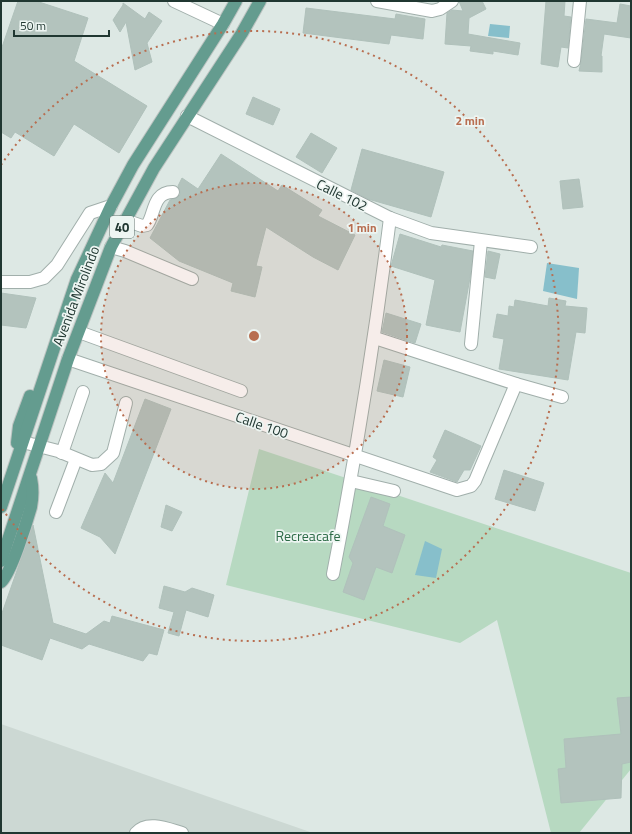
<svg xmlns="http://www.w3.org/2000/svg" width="632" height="834" viewBox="0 0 632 834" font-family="'Titillium Web',sans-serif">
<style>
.built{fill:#ccd8d3}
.green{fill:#b7d9c1}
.water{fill:#87bfcb}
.building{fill:#b3c3bd;stroke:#b0c1bb}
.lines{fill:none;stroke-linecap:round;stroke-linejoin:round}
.minor-casing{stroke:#a1afab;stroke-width:14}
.major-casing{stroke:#bcc3c1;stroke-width:14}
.minor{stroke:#fff;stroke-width:12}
.major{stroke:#649c8f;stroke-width:12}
.ring{fill:none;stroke:#b86e50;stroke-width:2;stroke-dasharray:2 4}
.labels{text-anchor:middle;stroke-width:3.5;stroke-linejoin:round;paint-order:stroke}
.shield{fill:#edf5f2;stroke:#5e706b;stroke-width:1}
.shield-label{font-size:13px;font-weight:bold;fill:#203731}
.street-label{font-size:14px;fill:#203731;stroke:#edf5f2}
.park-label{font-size:14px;fill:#2d6b47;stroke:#edf5f2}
.centre{fill:#b86e50;stroke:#edf5f2;stroke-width:2}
.ring-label{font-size:12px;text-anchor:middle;font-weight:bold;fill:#b86e50;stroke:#edf5f2;stroke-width:3.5;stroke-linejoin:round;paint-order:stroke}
</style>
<rect width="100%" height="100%" fill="#dde8e4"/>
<path class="built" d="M1,724L166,782L313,833H1Z"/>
<path class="green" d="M259,449L631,573V769L579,833H551L497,620L460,643L226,585Z"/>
<g class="water">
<path d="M490,24L510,26L509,38L488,36Z"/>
<path d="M547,263L579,268L577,299L543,291Z"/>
<path d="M425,541L442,549L436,578L415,575Z"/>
</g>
<g class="building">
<path d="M18,1H36L88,18L74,61L147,106L119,153L74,124L54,156L15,132L11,138L1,132V50Z"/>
<path d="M459,1H482L486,9L469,18L468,34L520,43L518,55L493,51V54L470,51L471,46L445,44L447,13L452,10L463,11Z"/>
<path d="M546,1H565L564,16L571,17L568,48L561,47L558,67L541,64Z"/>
<path d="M123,3L145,19L149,12L162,21L147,43L152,62L135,70L126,22L120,32L113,20L123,5Z"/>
<path d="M620,4L631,6V38L604,34L601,56H602V72L579,71L581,62L586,19L617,23Z"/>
<path d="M306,8L395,19L396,14L425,19L423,39L391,35L389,44L303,33Z"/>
<path d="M253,97L280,109L273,125L246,114Z"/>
<path d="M311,133L337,148L322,173L296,157Z"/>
<path d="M362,149L444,172L431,217L368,199L351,190Z"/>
<path d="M221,154L278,191L282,185L322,210L318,216L355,235L338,270L313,257L266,227L256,266L262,267L255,297L231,291L233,283L179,261L150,238L170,200L177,198L180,195V191L178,186L182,178L198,189Z"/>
<path d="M579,179L583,207L563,209L560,181Z"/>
<path d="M400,234L441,247L442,245L473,251L470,278L460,332L426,325L435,280L391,266Z"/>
<path d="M488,251L500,254L495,279L485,277Z"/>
<path d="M1,293L36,298L26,328L1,325Z"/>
<path d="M549,298L566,301L565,306L587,308L585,333L576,332L568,380L499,369L504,339L493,337L497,314L508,316L509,306L514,307L515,300L548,306Z"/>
<path d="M386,313L421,324L415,343L382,332Z"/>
<path d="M384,360L410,367L403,397L377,391Z"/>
<path d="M145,399L171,409L115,554L100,537L81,528L105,473L113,483Z"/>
<path d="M445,430L481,446L470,470H464L457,482L430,472L437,460L433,457Z"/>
<path d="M504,470L544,483L535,511L495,499Z"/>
<path d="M371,497L390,504L383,526L405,535L392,573L376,567L364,600L343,592L353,563L349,557Z"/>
<path d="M166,505L182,512L172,531L161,527Z"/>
<path d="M33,525L53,623L86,634L104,621L110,623L112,616L164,630L157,655L149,653L143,661L89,644L82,649L50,638L42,660L1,645V616Z"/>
<path d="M164,586L185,592L192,588L214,595L208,617L186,610L179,636L168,633L174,612L159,608Z"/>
<path d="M631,697V762L622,764L621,798L561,803L558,769L566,768L564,739L621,734L617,698Z"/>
</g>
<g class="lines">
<g class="minor-casing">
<g id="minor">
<path d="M174,1L223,24"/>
<path d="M377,1L432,11L440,9L452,1"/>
<path d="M574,61L580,1"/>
<path d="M187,116L390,218L431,233L531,247"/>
<path d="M125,220L142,226L147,225C155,215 152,192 173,192"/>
<path d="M111,247L125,251L192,279"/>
<path d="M1,282H30L44,278L57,265L90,213L111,206"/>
<path d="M79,332L241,391"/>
<path d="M375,338L516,384L562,397"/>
<path d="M471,344L481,241"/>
<path d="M68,359L457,490L471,486L475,481L516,384"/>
<path d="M23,442L58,451L92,465L101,464L113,453L126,403"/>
<path d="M62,453L83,392"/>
<path d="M351,481L394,491"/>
<path d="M56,512L76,459"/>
<path d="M333,574C356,456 375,338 390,218"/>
<path d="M136,833C147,820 168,829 182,833"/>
</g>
</g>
<g class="major-casing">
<g id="major">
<path d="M17,443L19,426L30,396"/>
<path d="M1,507L77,279L111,206L133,165L223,24L236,1"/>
<path d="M1,561L68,359L111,247L154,168L242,33L260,1"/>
<path d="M1,582C11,574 27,521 31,507C33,497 33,488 31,478"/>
</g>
</g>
<use href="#minor" class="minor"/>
<use href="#major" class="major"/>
</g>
<circle cx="254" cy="336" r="153" fill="#b86e50" fill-opacity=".12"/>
<g class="ring">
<circle cx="254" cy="336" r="153"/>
<path d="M1 165A305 305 0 1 1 1 507"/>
</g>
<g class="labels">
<rect class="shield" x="110" y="216" width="24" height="22" rx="3"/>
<g class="shield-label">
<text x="122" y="232">40</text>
</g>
<g class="street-label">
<text transform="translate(342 195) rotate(26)" y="5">Calle 102</text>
<text transform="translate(76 296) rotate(-69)" y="5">Avenida Mirolindo</text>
<text transform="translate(262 425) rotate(19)" y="5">Calle 100</text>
</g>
<g class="park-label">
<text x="308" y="541">Recreacafe</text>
</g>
</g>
<circle cx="254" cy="336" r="6" class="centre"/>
<g class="ring-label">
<text x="470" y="125">2 min</text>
<text x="362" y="232">1 min</text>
</g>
<rect width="632" height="834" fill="none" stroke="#203731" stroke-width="4"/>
<path d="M14 30v6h95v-6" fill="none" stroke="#203731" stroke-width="2"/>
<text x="20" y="30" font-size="12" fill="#203731" stroke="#edf5f2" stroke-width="3" paint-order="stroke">50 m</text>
</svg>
